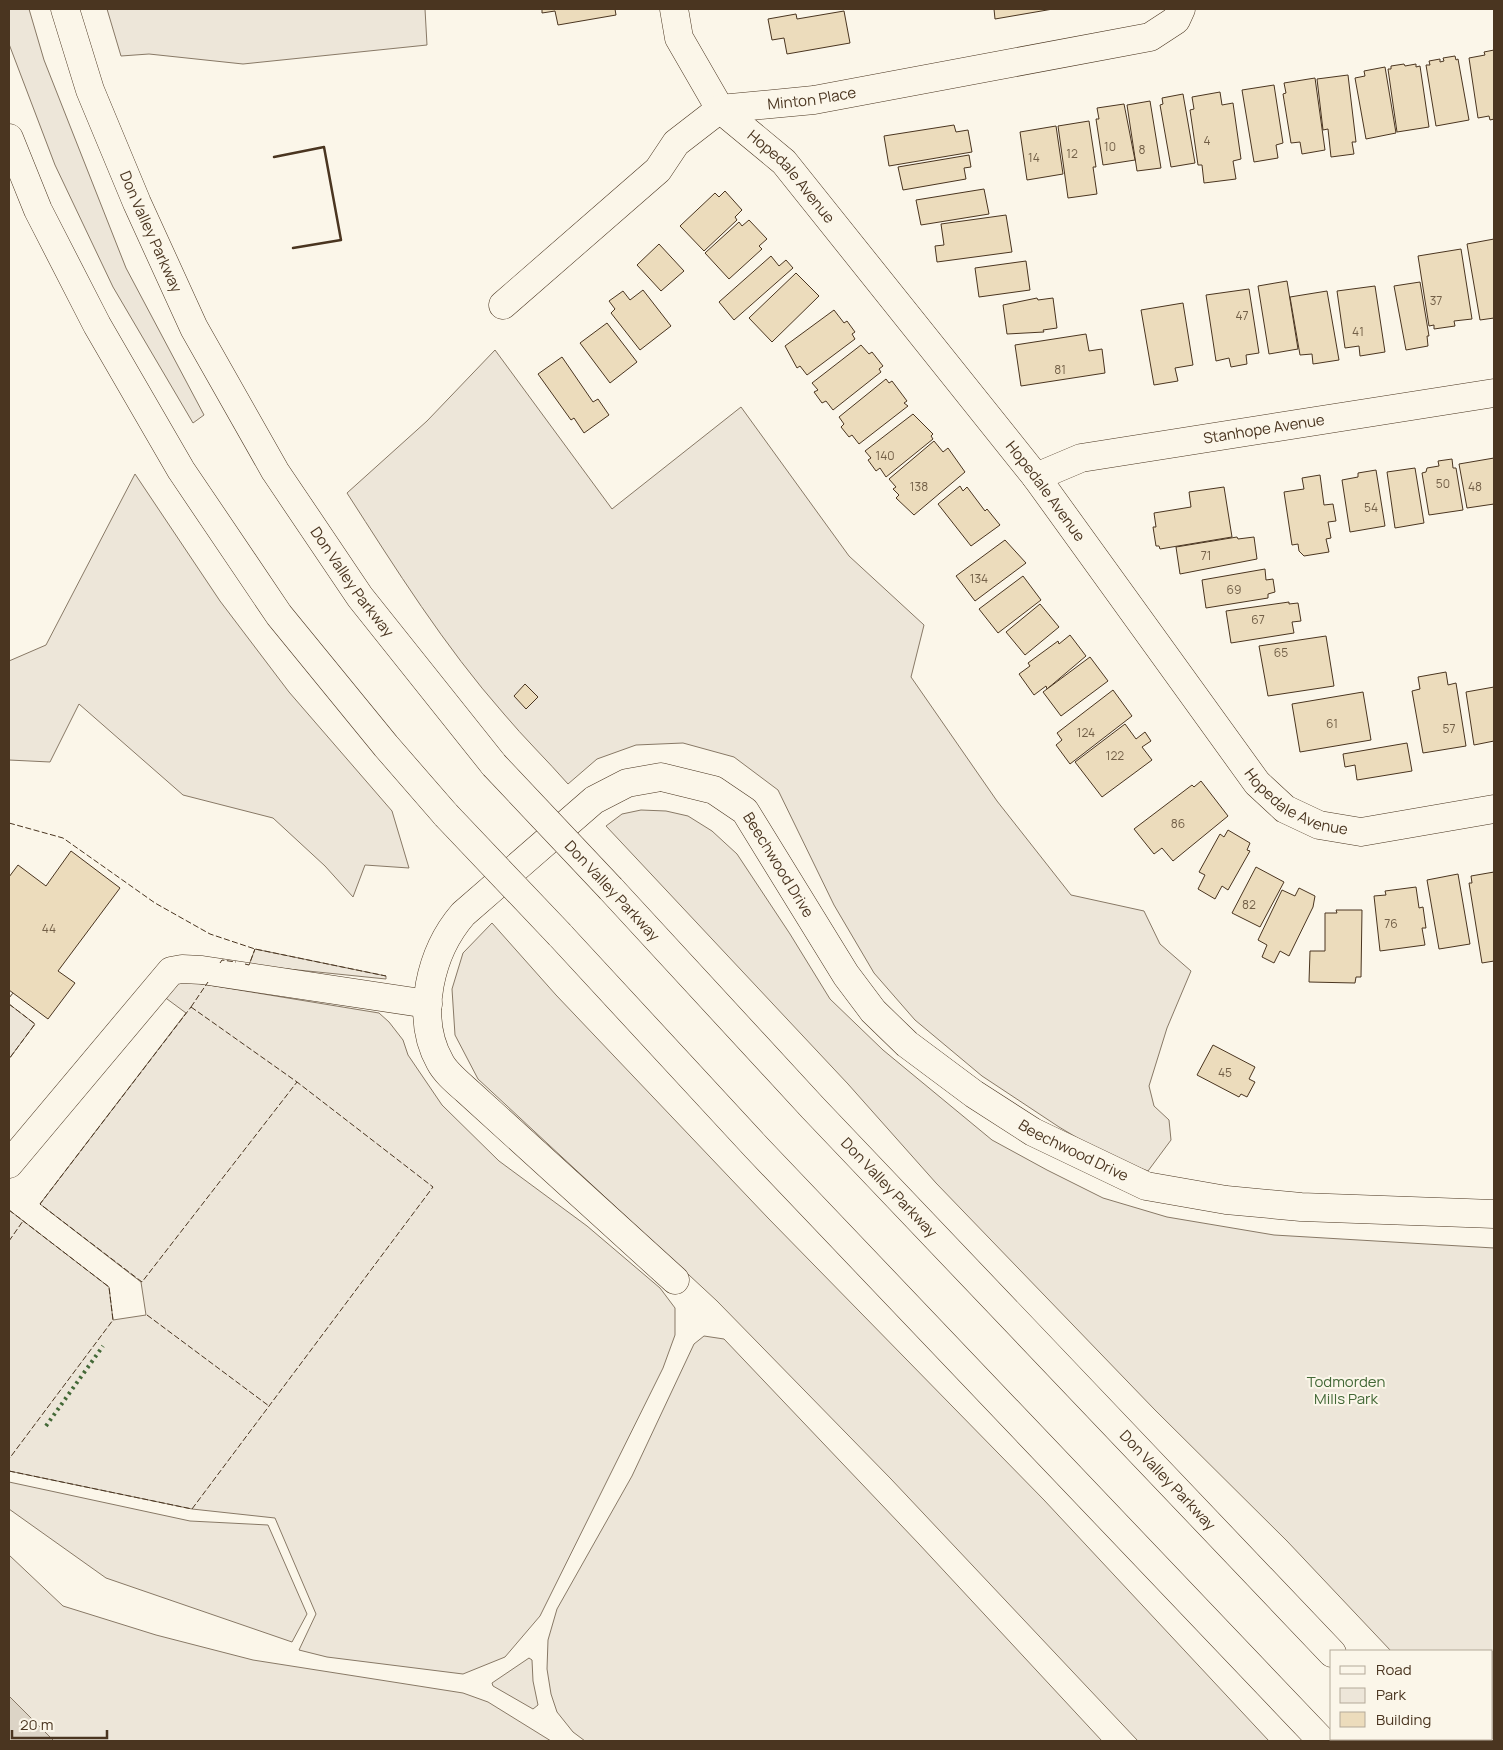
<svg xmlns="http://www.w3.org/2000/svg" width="1503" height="1750" viewBox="0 0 1503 1750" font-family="Manrope,sans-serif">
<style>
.green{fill:#ede6d9;stroke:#887966}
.water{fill:#dcd4c6;stroke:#887966}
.building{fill:#ecdcbc;stroke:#4a3520}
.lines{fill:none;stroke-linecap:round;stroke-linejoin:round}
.minor-casing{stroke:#4a3520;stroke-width:29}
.highway-casing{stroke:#4a3520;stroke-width:29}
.minor{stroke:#fbf6e9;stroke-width:28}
.highway{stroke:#fbf6e9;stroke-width:28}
.highway-bridge-casing{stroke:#4a3520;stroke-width:29;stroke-linecap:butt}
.highway-bridge{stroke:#fbf6e9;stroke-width:28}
.hedge{stroke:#436837;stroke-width:4;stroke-dasharray:2.5 4;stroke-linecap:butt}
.fence{stroke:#4a3520;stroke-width:1;stroke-dasharray:6 2.5;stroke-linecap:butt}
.wall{stroke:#4a3520;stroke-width:2.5}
.labels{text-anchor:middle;stroke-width:4;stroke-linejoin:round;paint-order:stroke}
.number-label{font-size:12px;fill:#725f47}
.street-label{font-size:15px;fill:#4a3520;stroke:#fbf6e9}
.park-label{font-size:15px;fill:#436837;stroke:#fbf6e9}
</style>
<rect width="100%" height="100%" fill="#fbf6e9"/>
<g class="green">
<path d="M9,9H29L44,60L126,268L204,415L193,423L113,287L55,165L9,44Z"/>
<path d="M107,9H425L427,45L243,64L149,54L121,56Z"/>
<path d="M495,350L612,509L741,407L849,556L924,625L911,677L997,801L1071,895L1144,911L1160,944L1191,971L1167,1028L1149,1086L1154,1106L1169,1120L1171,1140L1148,1171L1108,1156L1059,1127L982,1076L915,1020L874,973L834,905L778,790L734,757L683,743L636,745L597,759L568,784C547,760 524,738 504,714C444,646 396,569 347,493L427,421Z"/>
<path d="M135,474L220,601L289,692L392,811L409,868L365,865L353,897L325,866L273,818L183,795L79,704L50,762L9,760V661L46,645Z"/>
<path d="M641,810L666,811L688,816L712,831L737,854L790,934L830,999L883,1050L992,1140L1047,1170L1103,1198L1167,1217L1274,1235L1494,1248V1741H1476L1473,1739H1492V1651H1391L1287,1541L1155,1410L936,1183L848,1084L606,826L622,814Z"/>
<path d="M492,923L556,995L768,1218L1044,1500L1269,1741H1138L891,1479L717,1301L478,1079L455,1035L452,989L463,953Z"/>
<path d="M255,949L386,976V979L249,965Z"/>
<path d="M184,981L379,1013L389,1022L403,1040L408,1055L442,1105L499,1161L587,1226L660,1288L675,1308V1335L663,1368L540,1616L505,1657L463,1674L327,1657L299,1650L316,1614L275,1518L192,1509L9,1471V1210L109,1287L113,1320L146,1315L141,1282L40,1204L186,1013L163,996L161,990Z"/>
<path d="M9,1004L35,1024L9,1059Z"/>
<path d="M704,1336L724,1339L919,1544L1102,1741H585L573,1732L557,1712L551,1694L547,1669L548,1640L557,1609L632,1476L694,1344Z"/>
<path d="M9,1482L190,1521L268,1525L307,1614L292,1642L106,1578L9,1509Z"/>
<path d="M9,1555L63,1606L156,1635L253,1660L463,1693L488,1702L551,1741H54L9,1697Z"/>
<path d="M529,1658L532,1660L533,1681L538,1705L533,1709L493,1686L492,1683Z"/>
</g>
<path class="water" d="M9,1696L54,1741H9Z"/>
<g class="building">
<path d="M542,9H615L616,15L558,25L555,11L542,13Z"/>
<path d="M994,9H1053L995,19Z"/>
<path d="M844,11L850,43L787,54L784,38L772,40L768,19L796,14L797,19Z"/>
<path d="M1494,50V119L1490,120L1489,116L1478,118L1469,58L1485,55L1484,52Z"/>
<path d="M1455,56L1456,60L1458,59L1469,120L1436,126L1426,65H1430L1429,61L1440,59V62L1444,61L1443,58Z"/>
<path d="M1404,64L1405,66L1416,64V67L1420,66L1429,127L1397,132L1388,69H1391V66Z"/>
<path d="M1385,67L1396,133L1366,139L1355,78L1365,76L1364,71Z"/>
<path d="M1348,75L1356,142H1352L1354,154L1331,157L1328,129L1323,130L1317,79Z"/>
<path d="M1315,78L1325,150L1302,154L1300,142L1291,143L1283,94L1286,93L1284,83Z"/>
<path d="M1274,85L1283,143L1276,145L1278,158L1254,162L1242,90Z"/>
<path d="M1220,92L1222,105L1233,103L1241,159L1233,161L1236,179L1204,183L1202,165H1198L1190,110L1194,109L1192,97Z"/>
<path d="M1183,94L1195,163L1171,167L1160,105L1163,104L1162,98Z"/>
<path d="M1150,101L1161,168L1137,171L1127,105Z"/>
<path d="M1124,104L1135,160L1103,165L1096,119H1099L1097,108Z"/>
<path d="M1089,121L1096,167H1093L1097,194L1068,198L1058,126Z"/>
<path d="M954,125L956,132L968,130L972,152L889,166L884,136Z"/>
<path d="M1056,126L1063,174L1027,180L1020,132Z"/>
<path d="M969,155L971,167L964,168L966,179L903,190L898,167Z"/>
<path d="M984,189L989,214L921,225L916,200Z"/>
<path d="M725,191L742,210L735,217L737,220L704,251L680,226L715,193L719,197Z"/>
<path d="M1006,215L1012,252L937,262L935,246L944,245L941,224Z"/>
<path d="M749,220L767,239L759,246L762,249L729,279L705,253L739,222L742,226Z"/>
<path d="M1494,239V318L1480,320L1467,244Z"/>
<path d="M659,244L684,271L661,291L637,265Z"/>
<path d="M1461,249L1472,319L1454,321L1455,326L1434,329V325L1429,326L1418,256Z"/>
<path d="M771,256L779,266L786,260L793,268L734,320L719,302Z"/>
<path d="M1026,261L1030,290L979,297L975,268Z"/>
<path d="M796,273L819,296L772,342L749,318Z"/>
<path d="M1287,281L1298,349L1269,354L1258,286Z"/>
<path d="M1420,282L1429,336H1427L1428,346L1406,350L1394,286Z"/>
<path d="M1375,286L1385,352L1360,356L1359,346L1345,348L1337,291Z"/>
<path d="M1249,289L1259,353L1246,355L1247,364L1231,367L1229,358L1216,361L1206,295Z"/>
<path d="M643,290L671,326L640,350L611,313L615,309L609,301L623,291L630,300Z"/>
<path d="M1327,291L1339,360L1313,364L1312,354L1300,355L1290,297Z"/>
<path d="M1037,298L1038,300L1053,298L1057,328L1043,330L1044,332L1007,334L1003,305Z"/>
<path d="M1183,303L1193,365L1175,368L1178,381L1154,385L1141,310Z"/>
<path d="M834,310L844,323L847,321L855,332L852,334L855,339L807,375L800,366L797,368L785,346Z"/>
<path d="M607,323L637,362L610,383L580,343Z"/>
<path d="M1086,334L1089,351L1102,349L1105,373L1021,386L1015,345Z"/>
<path d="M861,345L869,354L872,352L883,366L879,369L881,372L833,410L826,401L822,403L814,392L818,390L812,383Z"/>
<path d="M562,357L593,402L598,399L609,415L584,433L574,418L571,420L538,374Z"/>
<path d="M886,379L889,383L892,381L907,401L904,403L908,406L859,444L852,435L849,437L841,427L844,424L839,417Z"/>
<path d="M913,414L933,434L931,436L933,439L886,477L880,468L876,471L868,460L871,458L865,451Z"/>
<path d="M934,441L943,452L948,448L965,472L914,515L896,498L899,495L893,489L896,487L889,479Z"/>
<path d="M1494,458V504L1467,508L1459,464Z"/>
<path d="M1452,459L1453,468H1456L1463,510L1429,515L1422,473L1426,472L1427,468L1439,466L1438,461Z"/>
<path d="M1415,468L1424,523L1395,528L1387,472Z"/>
<path d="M1376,470L1385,526L1350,532L1342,480L1358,477V473Z"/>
<path d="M1320,475L1324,505L1333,504L1336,521L1328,522L1331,538L1326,539L1329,552L1304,556L1299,551L1298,544L1292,545L1284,492L1304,489L1302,478Z"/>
<path d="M960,486L963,491L967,487L985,511L987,509L1000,525L971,546L938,504Z"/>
<path d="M1224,487L1232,537L1160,549L1159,546H1156L1153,527H1156L1154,513L1191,507L1189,492Z"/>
<path d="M1237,537L1238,539L1254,537L1257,559L1180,574L1176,547Z"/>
<path d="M1005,540L1026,563L975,601L956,576Z"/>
<path d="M1265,569L1266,580L1273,579L1275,592L1268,594V598L1206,608L1202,580Z"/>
<path d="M1023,576L1041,600L998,633L979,609Z"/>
<path d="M1289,602V604L1298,603L1301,621L1292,622L1294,633L1231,643L1226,611Z"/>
<path d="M1040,604L1059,627L1025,655L1006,632Z"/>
<path d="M1070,635L1086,656L1047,689L1046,686L1034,695L1019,674L1030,666L1028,663L1058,641L1059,644Z"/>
<path d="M1326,636L1334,686L1268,696L1259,646Z"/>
<path d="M1090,657L1108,681L1061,716L1043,692Z"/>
<path d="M1446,672L1448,685L1456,683L1466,746L1423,753L1412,691L1420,689L1418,677Z"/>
<path d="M525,684L538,697L526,709L514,696Z"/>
<path d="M1494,687V741L1474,745L1466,692Z"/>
<path d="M1113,690L1132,716L1070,764L1056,745L1062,740L1057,733Z"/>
<path d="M1363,692L1371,740L1300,752L1292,704Z"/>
<path d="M1125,724L1136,739L1145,732L1151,741L1142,747L1152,760L1102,797L1075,762Z"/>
<path d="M1407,743L1412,771L1357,780L1355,765L1345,767L1343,754Z"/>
<path d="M1201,781L1228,816L1173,861L1162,848L1154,854L1134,829L1192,785L1194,787Z"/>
<path d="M1228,830L1250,843L1247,850L1250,851L1228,890L1222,886L1215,899L1198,889L1205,875L1199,872L1220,834L1224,837Z"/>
<path d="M71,851L120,888L58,971L75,983L48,1019L9,990V877L18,865L46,886Z"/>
<path d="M1256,867L1284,882L1260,927L1232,913Z"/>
<path d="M1494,872V961L1482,963L1469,883H1472L1471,876Z"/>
<path d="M1458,874L1470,944L1439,949L1427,880Z"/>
<path d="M1416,887L1419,908L1423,907L1426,928H1422L1425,945L1380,951L1374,896L1386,895L1385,891Z"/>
<path d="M1299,888L1315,896L1313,907L1289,956L1280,951L1274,963L1262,957L1267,945L1258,940L1282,890L1295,896Z"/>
<path d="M1336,910H1362L1361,977H1356L1355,983L1309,982L1310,951H1325V913H1337Z"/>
<path d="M1213,1045L1255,1067L1249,1079L1255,1082L1247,1097L1241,1094L1239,1097L1197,1075Z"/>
</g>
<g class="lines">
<g class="minor-casing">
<g id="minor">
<path id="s1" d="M674,9L679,38L720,109L784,162L1036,477L1257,783L1285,809L1319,825L1361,832L1494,809"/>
<path id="s2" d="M503,305L658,170L676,143L720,109L814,100L1150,37L1176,20L1181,9"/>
<path id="s3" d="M1036,477L1081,458L1494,393"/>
<path d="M9,1164L171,971L182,969L202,970L428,1004"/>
<path id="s4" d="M675,1280L466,1090C457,1082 445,1072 440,1062C414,1016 431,951 463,914L594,800L627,783L661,777L714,790L745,811L846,975L873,1011L907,1044L974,1094L1033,1132L1146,1186L1226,1200L1301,1207L1494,1214"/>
</g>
</g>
<g class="highway-casing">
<g id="highway">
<path id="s5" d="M65,9L90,90L137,203L194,328L275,471L360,597L494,765"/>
<path d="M9,138L38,210L97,325L181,470L279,615L386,746L446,815"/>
<path id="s6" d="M611,889L813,1108L1332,1653"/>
<path d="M560,935L756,1147L1322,1741"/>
<path d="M1413,1739L1415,1741"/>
</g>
</g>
<use href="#minor" class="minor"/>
<use href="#highway" class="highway"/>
<g class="highway-bridge-casing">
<g id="highway-bridge">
<path d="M494,765L611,889"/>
<path d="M446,815L560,935"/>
</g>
</g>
<use href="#highway-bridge" class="highway-bridge"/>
<path class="hedge" d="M46,1426L103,1346"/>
<g class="fence">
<path d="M9,823L63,838L155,903L210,934L255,949L386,976"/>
<path d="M220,963L222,960L236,962"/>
<path d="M245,964L249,965L255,949"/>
<path d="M9,998L13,993"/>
<path d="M9,1004L35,1024L9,1059"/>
<path d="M191,1007L297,1082L142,1282L40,1204Z"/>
<path d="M191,1007L208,982"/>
<path d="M9,1210L109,1287L113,1320L9,1459"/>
<path d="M9,1241L23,1221"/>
<path d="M147,1315L269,1406"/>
<path d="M9,1471L192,1509L433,1187L297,1082"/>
</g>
<path class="wall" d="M274,157L324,147L341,240L293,248"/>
</g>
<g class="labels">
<g class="number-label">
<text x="1207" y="145">4</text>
<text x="1110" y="151">10</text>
<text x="1142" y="154">8</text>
<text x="1072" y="158">12</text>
<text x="1034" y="162">14</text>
<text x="1436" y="305">37</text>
<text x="1242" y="320">47</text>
<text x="1358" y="336">41</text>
<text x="1060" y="374">81</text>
<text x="885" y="460">140</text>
<text x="1443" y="488">50</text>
<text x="919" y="491">138</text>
<text x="1475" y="491">48</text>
<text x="1371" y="512">54</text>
<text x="1206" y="560">71</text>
<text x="979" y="583">134</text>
<text x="1234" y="594">69</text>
<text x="1258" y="624">67</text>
<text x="1281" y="657">65</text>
<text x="1332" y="728">61</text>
<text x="1449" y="733">57</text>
<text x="1086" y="737">124</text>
<text x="1115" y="760">122</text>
<text x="1178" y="828">86</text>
<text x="1249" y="909">82</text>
<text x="1391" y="928">76</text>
<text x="49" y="933">44</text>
<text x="1225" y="1077">45</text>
</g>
<g class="street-label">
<text dy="5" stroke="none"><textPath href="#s2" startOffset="386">Minton Place</textPath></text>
<text dy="5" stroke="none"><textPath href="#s1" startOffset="210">Hopedale Avenue</textPath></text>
<text dy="5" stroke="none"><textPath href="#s5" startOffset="239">Don Valley Parkway</textPath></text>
<text dy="5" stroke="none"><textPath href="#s3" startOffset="234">Stanhope Avenue</textPath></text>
<text dy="5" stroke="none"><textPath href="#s1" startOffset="615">Hopedale Avenue</textPath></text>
<text dy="5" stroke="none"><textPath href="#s5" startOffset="644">Don Valley Parkway</textPath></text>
<text dy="5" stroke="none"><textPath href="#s1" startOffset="1020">Hopedale Avenue</textPath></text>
<text dy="5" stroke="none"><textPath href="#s4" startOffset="880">Beechwood Drive</textPath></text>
<text transform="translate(612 891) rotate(47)" y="5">Don Valley Parkway</text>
<text dy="5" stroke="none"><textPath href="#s4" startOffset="1300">Beechwood Drive</textPath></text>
<text dy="5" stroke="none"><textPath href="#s6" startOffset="408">Don Valley Parkway</textPath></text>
<text dy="5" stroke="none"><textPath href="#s6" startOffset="812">Don Valley Parkway</textPath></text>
</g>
<g class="park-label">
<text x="1346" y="1387">Todmorden<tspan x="1346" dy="17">Mills Park</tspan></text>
</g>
</g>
<rect width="1503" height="1750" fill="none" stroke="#4a3520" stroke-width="20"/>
<rect x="1330" y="1650" width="162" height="90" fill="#fbf6e9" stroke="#b4a999"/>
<rect x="1340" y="1666" width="25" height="8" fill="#fbf6e9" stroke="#b4a999"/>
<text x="1376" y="1675" font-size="15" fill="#4a3520">Road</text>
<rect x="1340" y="1688" width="25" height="15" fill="#ede6d9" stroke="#b4a999"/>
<text x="1376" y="1700" font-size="15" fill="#4a3520">Park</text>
<rect x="1340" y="1712" width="25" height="15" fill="#ecdcbc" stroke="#b4a999"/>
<text x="1376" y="1725" font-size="15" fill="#4a3520">Building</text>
<path d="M12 1730v8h95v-8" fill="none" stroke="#4a3520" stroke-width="2.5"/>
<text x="20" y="1730" font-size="15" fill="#4a3520" stroke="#fbf6e9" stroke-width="4" paint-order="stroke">20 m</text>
</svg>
